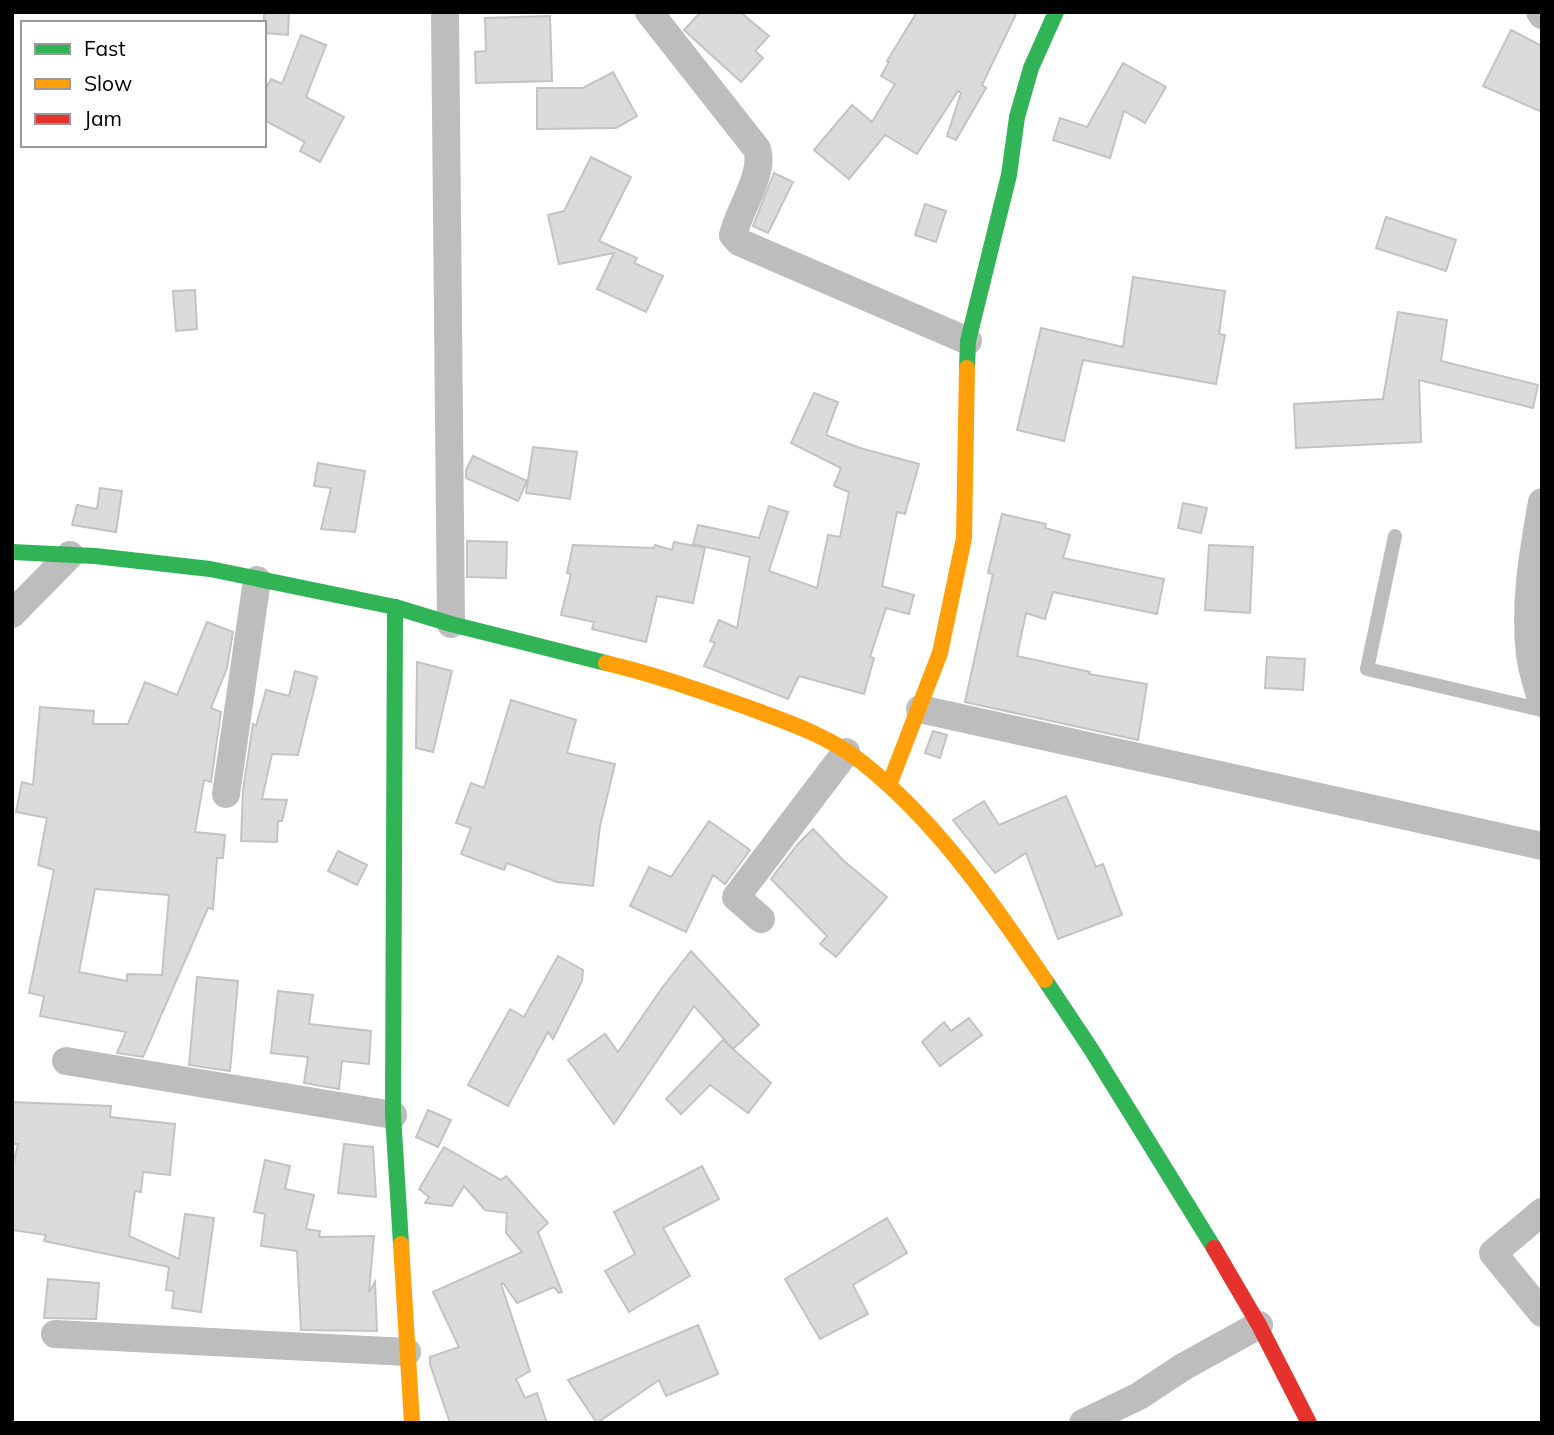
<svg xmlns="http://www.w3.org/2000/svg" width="1554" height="1435" viewBox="0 0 1554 1435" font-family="Mulish,sans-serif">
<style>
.building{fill:#dbdbdb;stroke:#c3c3c3;stroke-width:2;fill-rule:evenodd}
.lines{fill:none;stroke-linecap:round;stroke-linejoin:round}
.lane{stroke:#bdbdbd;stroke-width:14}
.street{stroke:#bdbdbd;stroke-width:28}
.fast{stroke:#30b455;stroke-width:16}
.slow{stroke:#ff9f0a;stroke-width:16}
.jam{stroke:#e5322d;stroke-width:16}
</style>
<rect width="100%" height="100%" fill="#fff"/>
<g class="building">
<path d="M264,12H289L288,35L264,33Z"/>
<path d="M701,12H740L769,36L755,51L763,58L741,82L684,30Z"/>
<path d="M917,12H1017L982,85L986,88L956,140L947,136L961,93L958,91L917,154L885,135L849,179L814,150L852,105L872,122L895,84L881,76L889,62L887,61Z"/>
<path d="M550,16L552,81L476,83L475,52L486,51L485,18Z"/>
<path d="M1511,30L1542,46V112L1483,86Z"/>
<path d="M301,35L326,45L306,97L344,117L320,162L300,151L305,142L264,120V92L271,79L282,84Z"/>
<path d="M1123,63L1166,87L1145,123L1124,111L1110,158L1053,140L1060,118L1087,127Z"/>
<path d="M613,72L637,116L616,128L537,129V88H583Z"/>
<path d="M591,157L631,177L599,241L637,258L634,263L663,276L646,312L597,289L614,253L559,264L548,215L564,211Z"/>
<path d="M774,173L793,182L768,233L753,226Z"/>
<path d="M925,204L946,211L936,242L915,235Z"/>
<path d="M1386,217L1456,240L1446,271L1376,248Z"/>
<path d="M1133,277L1225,291L1219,334L1225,335L1216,384L1083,360L1064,441L1017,430L1041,328L1123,347Z"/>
<path d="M195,290L197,329L176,331L173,291Z"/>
<path d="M1398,312L1447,320L1441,361L1538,385L1533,408L1419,380L1421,442L1296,448L1294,404L1383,399Z"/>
<path d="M814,393L838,402L826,435L860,448L919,464L905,514L897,512L882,586L914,595L909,614L886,608L870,657L874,658L864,694L799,676L788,699L704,666L715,643L710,641L719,620L737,628L750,557L693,544L698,525L759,538L769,506L788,512L769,571L817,588L828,535L840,537L849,492L834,486L841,468L791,443Z"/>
<path d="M533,447L577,452L570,499L526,493Z"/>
<path d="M473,456L527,481L518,501L466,478V470Z"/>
<path d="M318,463L365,471L355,532L321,529L331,488L314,486Z"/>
<path d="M100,488L122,491L116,532L72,525L77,505L97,509Z"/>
<path d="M1183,503L1207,508L1201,533L1178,528Z"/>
<path d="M1002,514L1046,524L1045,528L1070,535L1063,558L1164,579L1157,614L1053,592L1045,619L1026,613L1017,656L1090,672L1089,674L1147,684L1138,740L965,702L993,574L988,573Z"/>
<path d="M467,541L507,542L506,578L467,577Z"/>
<path d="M674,542L705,548L693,603L657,596L646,642L592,629L594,622L561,615L571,574L567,573L573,545L654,548L655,545L672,550Z"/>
<path d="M1209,545L1253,547L1250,613L1205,610Z"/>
<path d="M207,622L233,632L227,668L211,708L221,712L211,782L204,780L195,832L225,835L223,858H217L213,909L208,908L143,1057L117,1053L126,1032L40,1016L44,996L29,993L54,870L38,865L47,818L16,812L22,782L33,785L40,707L94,711L93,724H128L145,682L177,695ZM95,889L169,895L162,975L127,974V981L79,972Z"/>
<path d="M1267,657L1305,659L1303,690L1265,688Z"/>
<path d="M417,662L452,671L433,752L416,748Z"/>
<path d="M295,671L317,677L298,755L272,754L262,799L287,800L282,821H278L277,842L241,841L243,790L253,724L256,726L266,690L289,696Z"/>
<path d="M511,700L576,720L567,753L615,764L600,826L593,886L557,882L507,863L504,870L461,854L471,828L456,823L471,783L484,788Z"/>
<path d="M933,731L947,735L940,758L925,753Z"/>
<path d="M1066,796L1096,867L1103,864L1122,915L1058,939L1026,853L995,873L953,820L984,801L999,825Z"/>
<path d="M709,821L750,850L725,884L713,875L686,932L630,906L649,867L671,877Z"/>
<path d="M813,829L844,861L887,897L836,957L820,944L827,936L771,879L797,845Z"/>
<path d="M338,851L367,865L357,885L328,871Z"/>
<path d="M691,951L759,1025L733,1049L694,1006L614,1124L568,1060L605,1034L618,1052L662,988Z"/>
<path d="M558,956L583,970L582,981L553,1039L548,1032L508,1106L468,1085L510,1009L524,1017Z"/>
<path d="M197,977L238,981L230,1071L189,1065Z"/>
<path d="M278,991L313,995L309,1024L371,1031L369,1064L342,1061L339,1089L304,1083L308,1057L271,1053Z"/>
<path d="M969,1018L982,1035L940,1066L922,1042L944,1022L951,1031Z"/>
<path d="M723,1040L771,1083L748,1113L710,1085L681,1114L666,1099Z"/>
<path d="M12,1102L111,1106L110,1117L175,1124L170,1175L143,1172L141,1192L135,1191L129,1236L179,1259L185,1214L214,1218L201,1312L172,1308L174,1291L166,1290L169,1267L44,1241L46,1235L12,1230V1169L18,1144H12Z"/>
<path d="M428,1110L451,1120L438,1147L416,1137Z"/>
<path d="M344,1144L373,1147L376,1197L338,1193Z"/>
<path d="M444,1147L501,1180L506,1176L548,1223L538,1232L562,1292L559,1293L554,1287L517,1303L503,1283L501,1284L530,1371L516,1379L525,1398L537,1393L547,1423H450L430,1364V1357L459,1347L433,1292L522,1252L506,1233L507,1213L485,1210L464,1186L452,1206L425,1203L429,1197L419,1189Z"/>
<path d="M265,1160L290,1166L285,1189L314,1195L306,1229L320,1231L319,1237L374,1236L369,1292L375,1282L377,1331L301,1330L297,1251L261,1246L265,1214L254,1212Z"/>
<path d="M702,1166L719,1199L663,1228L690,1276L629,1312L605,1271L635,1254L614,1212Z"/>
<path d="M887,1218L907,1253L853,1285L868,1314L820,1339L785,1279Z"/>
<path d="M48,1279L99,1283L96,1319L44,1318Z"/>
<path d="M698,1325L718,1374L666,1396L659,1380L597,1423L568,1380Z"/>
</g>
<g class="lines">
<path class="lane" d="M1395,536L1367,669L1542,710"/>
<g class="street">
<path d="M445,12L451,624"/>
<path d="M649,12L757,149C765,174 739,209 733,235L739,242L968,341"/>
<path d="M1540,12L1542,15"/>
<path d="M1542,502C1533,553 1524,603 1530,655C1532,671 1538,688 1542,703"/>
<path d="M12,614L70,555"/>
<path d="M920,709L1542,846"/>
<path d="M226,794L257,580"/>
<path d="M761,919L736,897L846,752"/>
<path d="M66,1061L393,1115"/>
<path d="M1542,1212L1493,1253L1542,1313"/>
<path d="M55,1334L407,1352"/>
<path d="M1083,1423L1139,1396L1183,1367L1259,1325"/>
</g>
<g class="fast">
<path d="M967,368L968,341L1009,175L1017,117L1031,68L1056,12"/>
<path d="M12,552L95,556L210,569L395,607L451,624L606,663"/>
<path d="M395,607L393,1115L401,1244"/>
<path d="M1045,980L1091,1049L1214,1248"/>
</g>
<g class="slow">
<path d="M606,663C653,674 698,690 744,706C784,721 825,734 859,760C935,819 992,902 1045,980"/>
<path d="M889,785L940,653L964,538L967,368"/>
<path d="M401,1244L412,1423"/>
</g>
<path class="jam" d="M1214,1248L1259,1325L1309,1423"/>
</g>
<rect width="1554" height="1435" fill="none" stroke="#000000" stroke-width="28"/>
<rect x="21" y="21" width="245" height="126" fill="#ffffff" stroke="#999999" stroke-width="2"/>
<rect x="35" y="44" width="35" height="10" fill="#30b455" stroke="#999999" stroke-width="2"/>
<text x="84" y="56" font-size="21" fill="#000000">Fast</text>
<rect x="35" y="79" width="35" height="10" fill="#ff9f0a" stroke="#999999" stroke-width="2"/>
<text x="84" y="91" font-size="21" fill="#000000">Slow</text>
<rect x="35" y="114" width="35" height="10" fill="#e5322d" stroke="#999999" stroke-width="2"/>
<text x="84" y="126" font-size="21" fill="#000000">Jam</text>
</svg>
